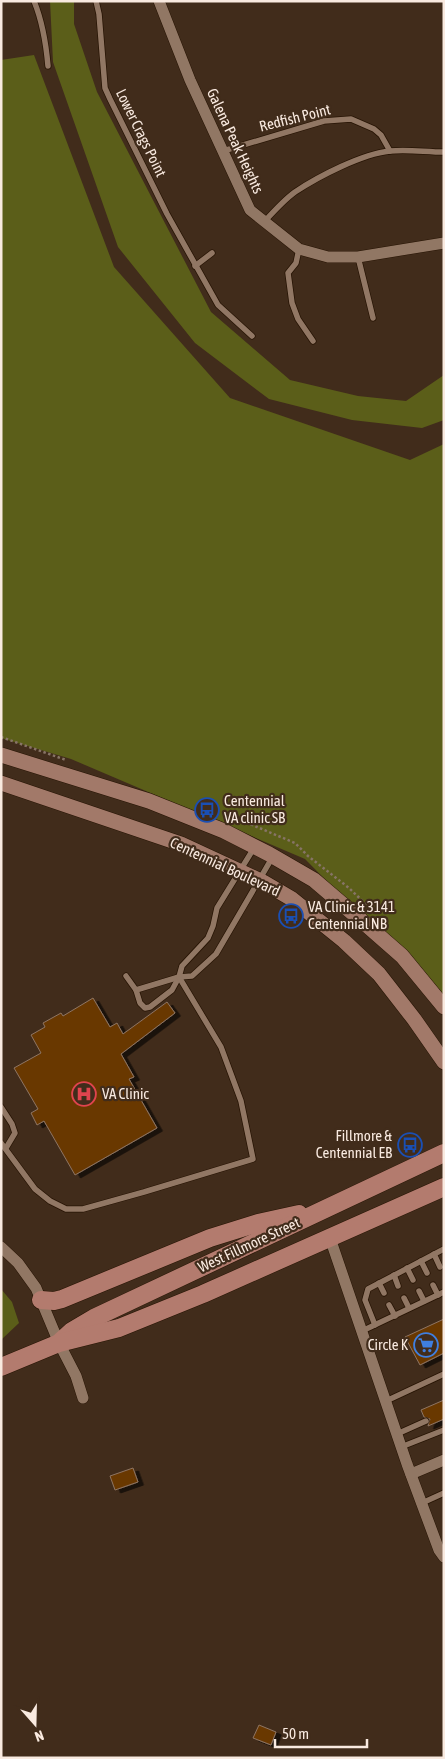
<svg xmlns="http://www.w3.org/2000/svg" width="445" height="1759" viewBox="0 0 445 1759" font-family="'Asap Condensed',sans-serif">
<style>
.green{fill:#5b5e19}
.building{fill:#693805;stroke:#8e7562;filter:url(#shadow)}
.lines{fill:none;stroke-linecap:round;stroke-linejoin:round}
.service-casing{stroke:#271404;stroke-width:7}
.minor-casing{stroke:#271404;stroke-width:12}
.secondary-casing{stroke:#271404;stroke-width:16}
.primary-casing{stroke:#271404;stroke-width:19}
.path{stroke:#877466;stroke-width:2.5;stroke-dasharray:2.5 2.5;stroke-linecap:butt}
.service{stroke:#917764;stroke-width:5.5}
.minor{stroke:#917764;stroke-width:11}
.secondary{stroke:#a27969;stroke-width:15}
.primary{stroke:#b37b6e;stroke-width:18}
.labels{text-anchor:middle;stroke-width:4.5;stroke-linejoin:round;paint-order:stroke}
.street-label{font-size:15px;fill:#f9eae0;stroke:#412c1b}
.poi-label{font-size:15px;fill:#f9eae0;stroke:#412c1b;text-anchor:start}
</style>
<defs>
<filter id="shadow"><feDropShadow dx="5.5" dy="3" stdDeviation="0" flood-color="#0009"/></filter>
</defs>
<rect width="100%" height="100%" fill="#412c1b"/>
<g class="green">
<path d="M50,1H74V24L97,92L211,312L290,380L358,396L406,401L444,375V420L422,428L352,420L269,399L195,343L118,247L53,62Z"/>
<path d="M34,55L114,267L230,398L410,460L444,444V1000L305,859L71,759L1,738V60Z"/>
<path d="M1,1289L12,1302L19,1323L1,1340Z"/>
</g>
<g class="building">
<path d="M93,998L110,1027L117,1023L123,1034L167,1002L175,1013L121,1054L134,1077L129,1079L157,1128L75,1175L44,1121L37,1125L31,1113L38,1109L14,1068L41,1053L31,1035L45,1027L43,1023L61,1013L63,1016Z"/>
<path d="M444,1319V1353L420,1365L405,1337Z"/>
<path d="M444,1400V1419L428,1426L430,1419L424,1417L421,1410Z"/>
<path d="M133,1468L138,1482L115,1490L110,1476Z"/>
<path d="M259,1725L276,1732L271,1745L253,1738Z"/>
</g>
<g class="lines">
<g class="service-casing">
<g id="service">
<path d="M34,1C43,23 46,43 48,66"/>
<path d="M96,1L99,14L105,88L110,99L167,214L218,305L252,336"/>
<path d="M223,151L324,121L351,119L374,129L381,135L390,151"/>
<path d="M265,221C274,211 284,200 295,192C319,176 362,154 390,151C407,149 426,152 444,152"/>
<path d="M299,249L296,263L288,273L292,303L298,319L313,341"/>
<path d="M358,257L373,318"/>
<path d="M195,266L212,253"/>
<path d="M126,976L136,990L140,1003L145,1008L150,1007L172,990L179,977L182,966L208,938L213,926L217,908L254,848"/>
<path d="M136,990L179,977L192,976L216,954L272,858"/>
<path d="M1,1107L12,1124L15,1133L6,1148"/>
<path d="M1,1143L35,1189L50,1201L66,1209H83L144,1192L253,1159L241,1101L221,1047L179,977"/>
<path d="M434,1254L440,1267"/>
<path d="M421,1261L427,1273"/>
<path d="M407,1268L413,1280"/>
<path d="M394,1275L398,1286"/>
<path d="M379,1283L384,1293"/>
<path d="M433,1285L438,1295"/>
<path d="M419,1291L424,1301"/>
<path d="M404,1298L409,1308"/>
<path d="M389,1305L395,1316"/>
<path d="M375,1325L365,1300L368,1289L444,1249"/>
<path d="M362,1331L444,1292"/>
<path d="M386,1401L444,1374"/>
<path d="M397,1434L426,1421"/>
<path d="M401,1447L444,1430"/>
<path d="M422,1503L444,1493"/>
</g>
</g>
<g class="minor-casing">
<g id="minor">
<path d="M159,1L190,80L250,210L299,249L328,257H358L444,243"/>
<path d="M330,1238L407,1464L439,1550L444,1557"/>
<path d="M1,1247L18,1263L36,1288L59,1343L76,1376L83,1398"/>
<path d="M411,1474L444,1460"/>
</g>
</g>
<g class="secondary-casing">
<g id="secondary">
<path d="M1,755L149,801L224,831L269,854L314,880L362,921L402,956L444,1007"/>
<path d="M1,783L181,844L263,882L292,899L344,941L379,974L414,1019L444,1062"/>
</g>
</g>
<g class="primary-casing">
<g id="primary">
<path d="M41,1300L54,1301L62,1299L210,1238L258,1223L299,1214"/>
<path d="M61,1341L72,1331L94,1318L444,1153"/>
<path d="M1,1367L59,1343L119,1328L203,1294L444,1187"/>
</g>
</g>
<g class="path">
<path d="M1,737L66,760"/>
<path d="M227,817L238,819L295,843L308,856L349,888L373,911"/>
</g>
<use href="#service" class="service"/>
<use href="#minor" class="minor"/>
<use href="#secondary" class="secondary"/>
<use href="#primary" class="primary"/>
</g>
<defs>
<g id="bus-ring" transform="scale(1.25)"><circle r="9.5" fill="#412c1b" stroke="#1a4fb4" stroke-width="1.5"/><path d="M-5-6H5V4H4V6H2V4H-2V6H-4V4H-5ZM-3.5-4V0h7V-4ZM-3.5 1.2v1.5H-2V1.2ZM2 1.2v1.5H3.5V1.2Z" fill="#1a4fb4"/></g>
<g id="hospital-ring" transform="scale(1.25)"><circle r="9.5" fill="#412c1b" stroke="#e0444e" stroke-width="1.5"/><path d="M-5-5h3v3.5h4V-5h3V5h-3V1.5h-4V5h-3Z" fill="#e0444e"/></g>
<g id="supermarket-ring" transform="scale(1.25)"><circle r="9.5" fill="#412c1b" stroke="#3f7fe0" stroke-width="1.5"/><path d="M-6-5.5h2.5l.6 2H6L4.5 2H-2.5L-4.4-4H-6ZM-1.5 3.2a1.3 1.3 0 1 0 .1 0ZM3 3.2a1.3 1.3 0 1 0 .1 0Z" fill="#3f7fe0"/></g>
</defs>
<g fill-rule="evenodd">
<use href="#bus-ring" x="207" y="810"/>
<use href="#bus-ring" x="291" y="916"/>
<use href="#hospital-ring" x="84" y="1094"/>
<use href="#bus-ring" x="410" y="1145"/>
<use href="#supermarket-ring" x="426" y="1345"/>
</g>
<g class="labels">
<g class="street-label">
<text transform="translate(295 118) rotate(-14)" y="5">Redfish Point</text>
<text transform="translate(141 133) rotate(64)" y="5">Lower Crags Point</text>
<text transform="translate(235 141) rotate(65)" y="5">Galena Peak Heights</text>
<text transform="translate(225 867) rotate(25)" y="5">Centennial Boulevard</text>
<text transform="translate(249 1245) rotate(-25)" y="5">West Fillmore Street</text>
</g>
<g class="poi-label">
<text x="224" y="806">Centennial<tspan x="224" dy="17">VA clinic SB</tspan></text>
<text x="308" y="912">VA Clinic &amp; 3141<tspan x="308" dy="17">Centennial NB</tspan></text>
<text x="102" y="1099">VA Clinic</text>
<text x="392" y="1141" text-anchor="end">Fillmore &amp;<tspan x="392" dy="17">Centennial EB</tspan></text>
<text x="408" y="1350" text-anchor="end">Circle K</text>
</g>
</g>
<rect width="445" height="1759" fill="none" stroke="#f9eae0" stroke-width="5"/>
<g transform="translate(35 1724) rotate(160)" stroke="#412c1b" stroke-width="4" paint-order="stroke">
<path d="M0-4L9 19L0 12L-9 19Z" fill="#f9eae0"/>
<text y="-8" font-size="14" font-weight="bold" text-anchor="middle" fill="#f9eae0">N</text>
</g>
<path d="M275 1739v8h92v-8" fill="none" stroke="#f9eae0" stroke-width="2.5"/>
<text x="282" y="1739" font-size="15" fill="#f9eae0" stroke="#412c1b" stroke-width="4" paint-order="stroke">50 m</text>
</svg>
